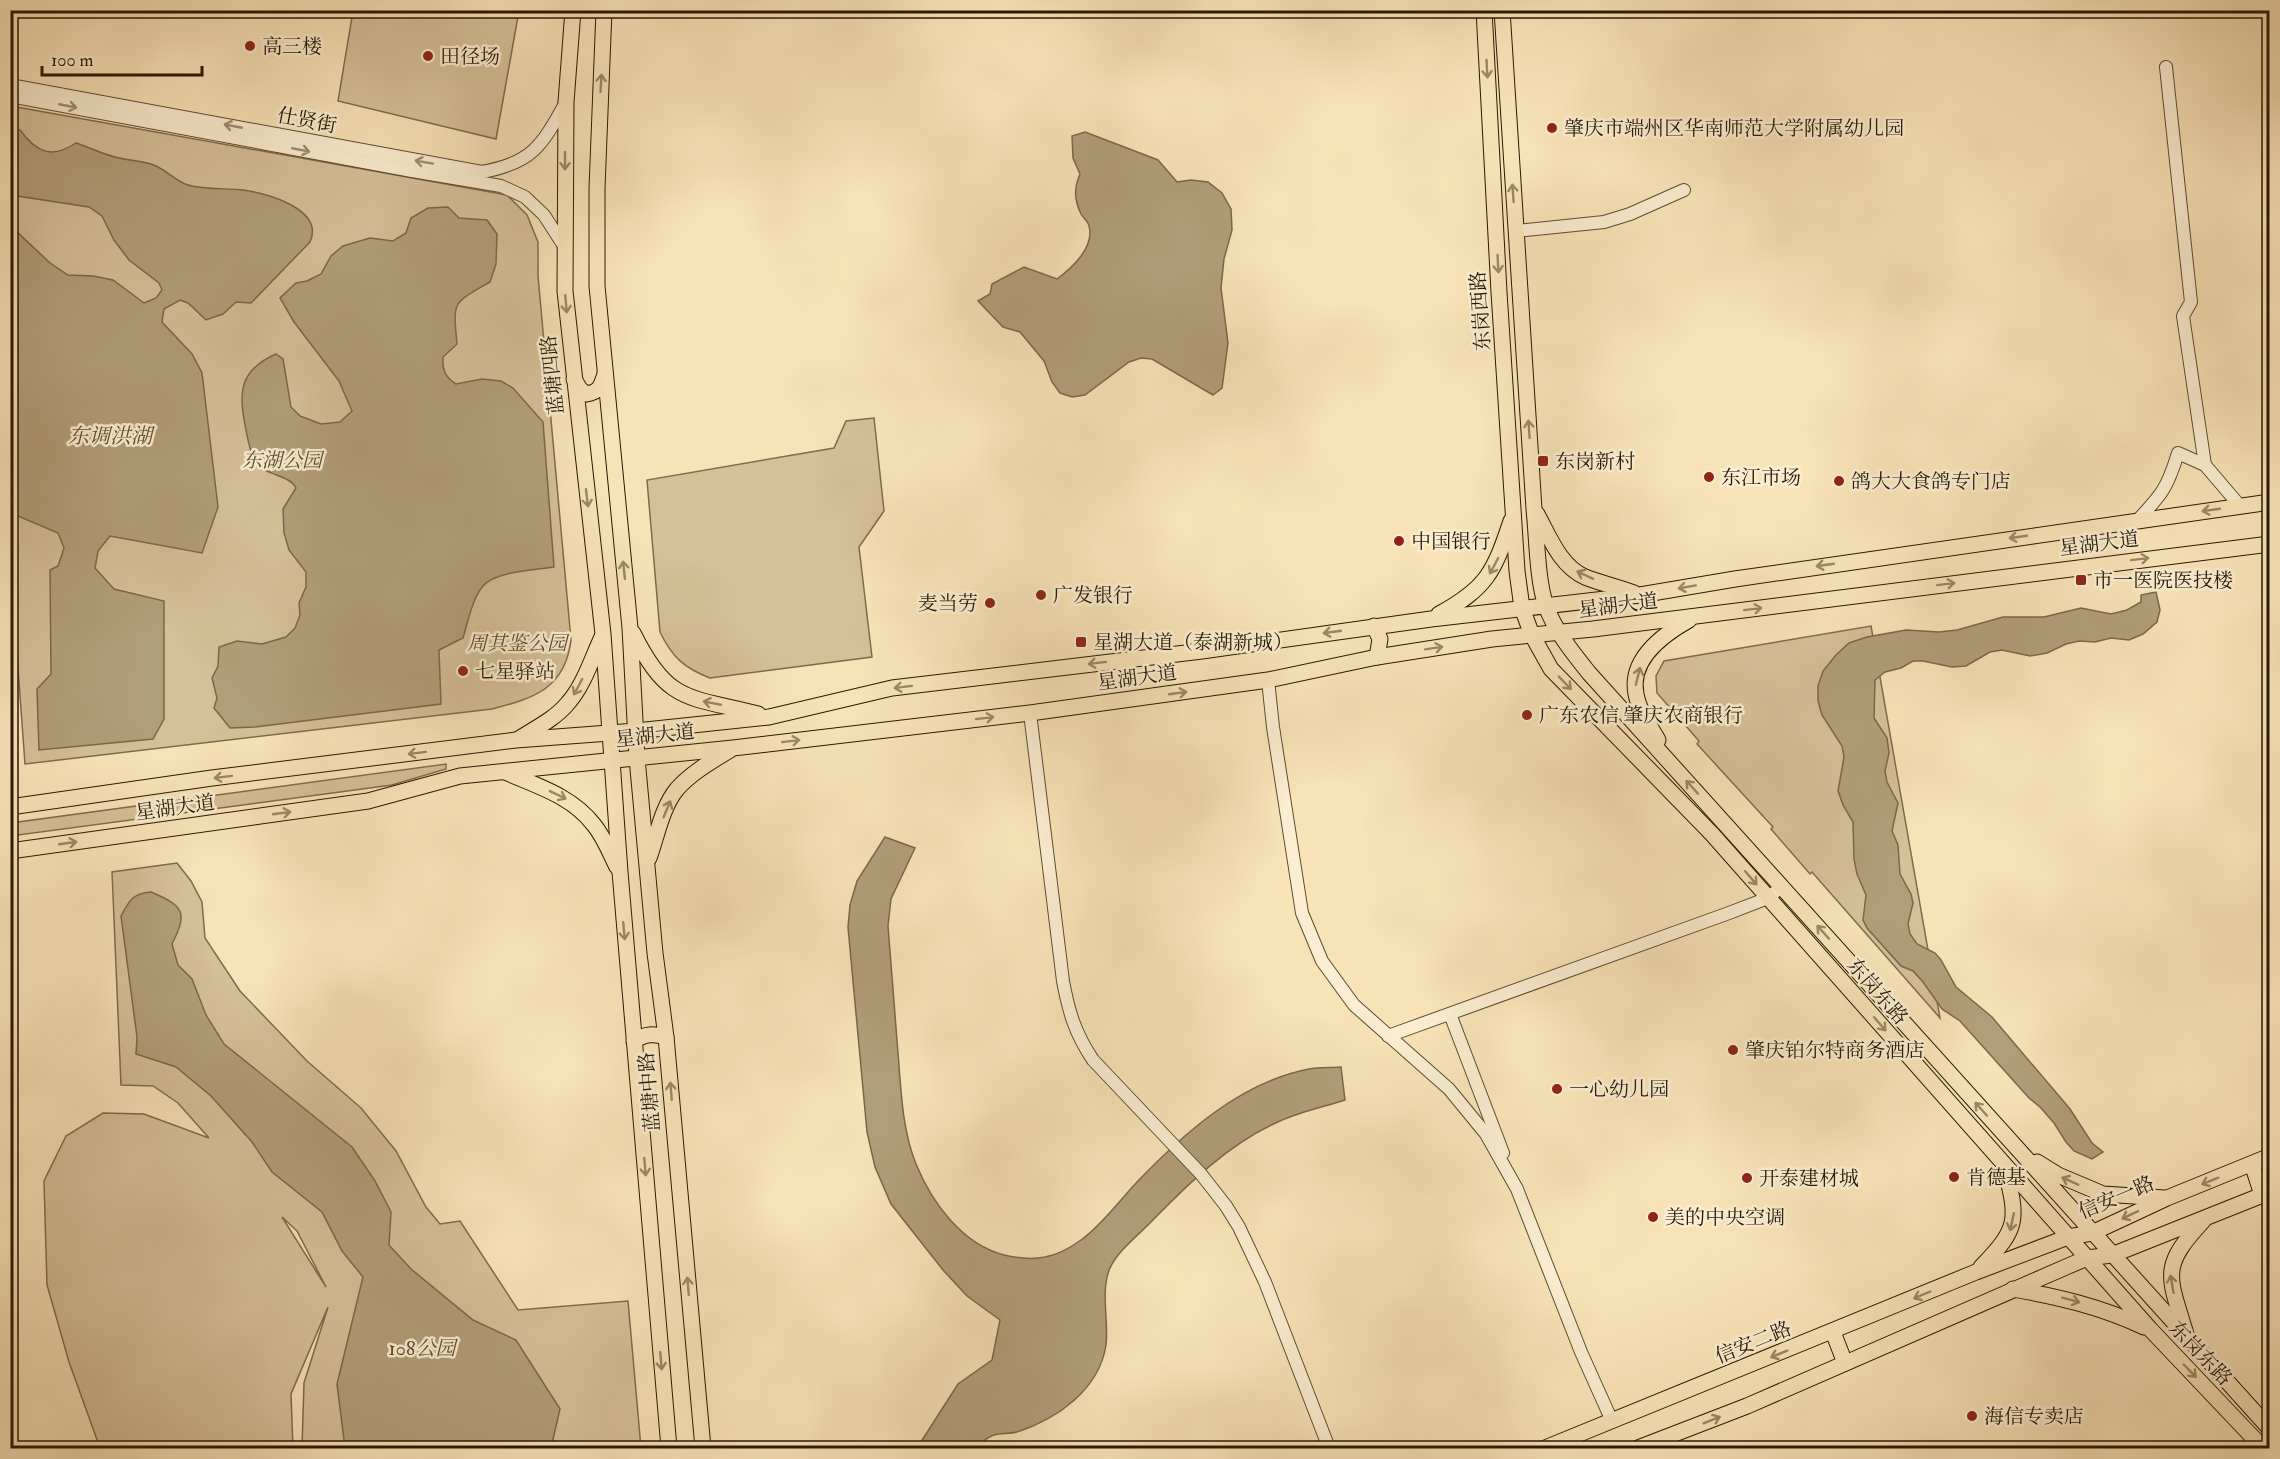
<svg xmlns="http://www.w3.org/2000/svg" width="2280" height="1459" viewBox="0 0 2280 1459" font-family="'IM FELL Double Pica','Noto Serif SC',serif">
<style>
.green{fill:#d5c099;stroke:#7e6c4e;stroke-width:1.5;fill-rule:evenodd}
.water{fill:#b19e7a;stroke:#7a684a;stroke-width:1.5}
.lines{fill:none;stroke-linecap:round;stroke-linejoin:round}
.minor-casing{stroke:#5c4b30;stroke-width:14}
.major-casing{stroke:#281803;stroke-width:17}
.minor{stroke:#faedd1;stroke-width:12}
.major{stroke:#f8e3b8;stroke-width:15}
.oneway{stroke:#9a8867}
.oneway2{stroke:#9c8d74}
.poi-dot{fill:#8f2418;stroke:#faedd1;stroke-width:2}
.labels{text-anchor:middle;stroke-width:5;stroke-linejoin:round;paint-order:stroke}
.poi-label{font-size:20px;fill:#281803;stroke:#faedd1;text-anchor:start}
.street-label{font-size:20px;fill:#281803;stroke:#faedd1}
.park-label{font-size:20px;font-style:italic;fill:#5c4a30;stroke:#faedd1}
.water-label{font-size:21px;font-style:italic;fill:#5f4e33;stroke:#faedd1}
</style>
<rect width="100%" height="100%" fill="#f8e3b8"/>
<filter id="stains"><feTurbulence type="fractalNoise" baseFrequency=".00333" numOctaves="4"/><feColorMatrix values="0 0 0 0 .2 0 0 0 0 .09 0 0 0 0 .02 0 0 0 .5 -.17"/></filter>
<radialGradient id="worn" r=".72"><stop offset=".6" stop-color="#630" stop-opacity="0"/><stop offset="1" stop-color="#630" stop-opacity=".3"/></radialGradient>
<g class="green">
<path d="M353,11H519L496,139L338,101Z"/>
<path d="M11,106L507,195L527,215L538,242V276L571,640C565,689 534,698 492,709L25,764L13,600H11Z"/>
<path d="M874,418L884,511L859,547L872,657L710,678C684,668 672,657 660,632L647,480L834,448L846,421Z"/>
<path d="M1871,626L1940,1018L1812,872L1810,874L1771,829L1773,827L1697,744L1699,741L1657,693L1656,676L1664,661Z"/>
<path d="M446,764V769L392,785L11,836V823Z"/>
<path d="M177,863L191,881L202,902L205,938L240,991L307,1061L361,1108L396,1151L426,1207L440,1224L460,1221L518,1310L628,1301L641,1448H302L304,1383L328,1307L291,1394L293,1448H100L69,1362L47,1285L44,1181L66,1136L103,1113L144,1114L209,1138L178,1103L153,1086L121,1085L112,872ZM282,1217L297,1231L326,1287Z"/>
</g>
<g class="water">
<path d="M11,129L20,130C37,153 52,159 76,143C89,147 102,154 115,157C129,161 143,160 156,166C167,171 176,181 188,185C206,190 225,188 243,190C266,193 325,209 310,242L251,303L236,302L223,314L206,320L188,303L180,300L164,309L162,322L192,354L202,373L218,507L202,553L110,536L98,551L95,568L114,589L164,601V719L153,739L39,750L37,689L51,674L50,570L58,566L64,548L58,533L11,513V229L15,230L50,263L68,275L93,276L113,280L144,303L156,298L162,290L159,283L129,260L114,240L102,216L89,207L11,195Z"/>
<path d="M1085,132L1158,160L1177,182L1191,180L1208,182L1222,193L1231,209L1232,230L1224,259L1221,288L1228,343L1222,388L1213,395L1152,359L1141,358L1129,362L1085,395L1072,397L1060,393L1052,382L1044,361L1020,332L1003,327L978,301L990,294L992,284L1024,267L1057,279C1072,268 1095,247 1089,226C1088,221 1083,218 1081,214C1074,199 1074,188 1080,174L1073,158L1072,136Z"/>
<path d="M448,207L459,218L487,220L497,234L496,264L490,282C452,304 453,300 457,344L443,357C442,370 445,377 456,384L482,379L501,381L513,388L543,422L554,567C535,570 496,571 483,586C472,599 468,622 463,638L439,650L441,704L255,727L230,728L214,708L217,698L212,678L218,666L219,647L237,641L262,644L286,637L295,628L300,615L299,603L306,587V572L289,550L284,533L283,509L296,488C289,474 264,476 255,461C250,453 248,440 246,430C239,395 237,371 276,354L283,359L291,407L300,416L321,424L340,422L352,411L339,381L294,322L280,298L296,283L307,281L321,274L331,256L343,246L370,238L393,241L406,233L411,218L428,208Z"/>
<path d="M2156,592L2160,610L2157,622L2143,634L2129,640L2111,638L2095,642L2079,641L2066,644L2047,653L2030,656L2002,650L1990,652L1966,666L1952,667L1923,661H1913L1901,668L1885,672L1875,680L1874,718L1887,738L1889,753L1885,771L1887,782L1898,803L1892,831L1898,845L1900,874L1911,894L1913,903L1908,924L1910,934L1917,944L1935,953L1941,960L1956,987L1992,1017L2070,1109L2092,1143L2103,1152L2092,1159L2074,1151L2066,1142L2054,1123L2040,1107L2029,1098L1960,1021L1942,1009L1923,982L1913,971L1901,966L1867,928L1863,920L1866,895L1857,874L1854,859L1853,822L1843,805L1838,791L1844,757L1842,746L1822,715L1818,701V686L1823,671L1836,655L1849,643L1867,637L1906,630L1939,632L1957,630L2003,617H2044L2081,608L2111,614L2127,610L2141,602V595Z"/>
<path d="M885,837L915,848L891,899L888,926C891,968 895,1010 898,1053C901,1089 902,1130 916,1164C932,1203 962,1244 1004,1255C1034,1262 1055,1259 1081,1240C1100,1227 1121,1199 1137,1182C1184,1133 1241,1082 1309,1069C1319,1067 1331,1068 1341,1067L1345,1100C1323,1107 1300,1112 1280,1121C1229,1143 1187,1185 1149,1224C1136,1237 1118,1251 1110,1268C1100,1291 1109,1321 1106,1345C1099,1390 1057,1419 1017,1432C1009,1434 1002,1433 994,1435C986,1437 979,1447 971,1448C956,1452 932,1448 917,1448L958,1384L992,1360L1000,1320L967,1296L943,1270L891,1204L875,1167L867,1132L848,927L850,905L857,881Z"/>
<path d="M151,892C184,906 188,912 172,944L178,965L192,979L206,1015L224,1044L352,1147L375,1181L391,1212L389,1245L411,1269L473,1320L516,1340L560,1409L551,1448H345L337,1384L363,1277L342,1251L322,1212L272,1172L252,1142L211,1096L176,1067L136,1054L137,1037L121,916C129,901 133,893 151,892Z"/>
</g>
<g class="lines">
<g class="minor-casing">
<g id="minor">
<path d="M2166,67L2191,302L2183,316L2205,465"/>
<path d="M10,85L482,172C533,163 542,145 566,102"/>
<path d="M10,96L412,171L501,186L525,197L544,215L564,246"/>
<path d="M1516,231L1604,222L1630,214L1684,190"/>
<path d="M2137,521C2162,494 2167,489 2178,453L2205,465L2240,506"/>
<path d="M1268,680L1273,727L1302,913L1322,961L1354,1005L1449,1089L1486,1134L1517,1189L1581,1352L1612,1421"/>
<path d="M1030,713L1063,981C1069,1013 1075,1033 1093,1060L1201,1174L1226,1206L1239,1227L1265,1282L1329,1448"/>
<path d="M1450,1014L1503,1153"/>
<path d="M1388,1036L1729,913L1768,898L1781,887"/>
</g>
</g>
<g class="major-casing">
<g id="major">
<path d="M573,10L566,102L565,291L603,634L620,872L669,1448"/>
<path d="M604,10L597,188V286L630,628L637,758L655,953L666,1037L703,1448"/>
<path d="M1484,10L1499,292L1517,571L1522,608L1532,635L1551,669L1712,834L2150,1329L2263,1448"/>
<path d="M1502,10L1534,509C1537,537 1537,580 1546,606C1555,631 1573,653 1589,673L2270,1429"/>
<path d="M574,379L580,389L586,394C600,392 601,386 605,374"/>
<path d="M1537,514C1549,536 1560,566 1585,577C1600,583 1618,587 1634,593"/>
<path d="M1439,614C1487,588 1494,572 1511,521"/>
<path d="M1374,626L1380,639L1377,657"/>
<path d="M633,633C668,704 688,696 758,714"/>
<path d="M520,738C536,728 556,718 568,703C584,685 592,658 602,637"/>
<path d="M1658,740C1650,726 1639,711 1636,694C1629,659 1664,634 1689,620"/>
<path d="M505,772C537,786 572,796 594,825C604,837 610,853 617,867"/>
<path d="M10,807L212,778L516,740L636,731L769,717L892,688L1202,651L1431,619L1640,595L1735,579L2270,502"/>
<path d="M10,851L368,801L460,776L733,748L1030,713L1268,680L1377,657L1492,639L1593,629L2270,544"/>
<path d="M649,858C657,836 662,807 677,789C691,773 712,761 730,750"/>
<path d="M634,1041C645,1034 653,1033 666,1037"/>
<path d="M2037,1162L2058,1175L2103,1194L2164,1198"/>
<path d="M2252,1164L2262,1195"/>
<path d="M1981,1267C2019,1228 2018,1220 2005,1168"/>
<path d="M2013,1289C2059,1297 2102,1307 2144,1327"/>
<path d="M1833,1332L1845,1363"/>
<path d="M2186,1334C2169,1276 2159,1268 2203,1221"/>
<path d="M1545,1448L1976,1272L2068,1237L2092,1233L2167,1198L2270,1156"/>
<path d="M1638,1448L1747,1406L2066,1267L2087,1258L2112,1255L2270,1192"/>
</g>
</g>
<use href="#minor" class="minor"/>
<use href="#major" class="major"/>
</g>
<defs><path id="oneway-shaft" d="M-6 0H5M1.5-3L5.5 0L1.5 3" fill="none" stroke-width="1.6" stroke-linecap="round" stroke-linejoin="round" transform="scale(1.5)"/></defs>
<g class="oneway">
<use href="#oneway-shaft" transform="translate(1487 69) rotate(87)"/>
<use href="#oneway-shaft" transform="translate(601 83) rotate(-87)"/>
<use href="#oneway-shaft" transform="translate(565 161) rotate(90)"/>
<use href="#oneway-shaft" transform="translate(1513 193) rotate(-94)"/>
<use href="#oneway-shaft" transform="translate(1498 264) rotate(87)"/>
<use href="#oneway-shaft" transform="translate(566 304) rotate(85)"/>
<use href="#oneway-shaft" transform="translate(1529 429) rotate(-94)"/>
<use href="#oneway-shaft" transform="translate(587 498) rotate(83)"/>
<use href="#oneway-shaft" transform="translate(2211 510) rotate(172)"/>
<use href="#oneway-shaft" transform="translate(2018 537) rotate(172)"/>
<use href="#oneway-shaft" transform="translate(2140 559) rotate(-7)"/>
<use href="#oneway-shaft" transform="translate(1825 565) rotate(172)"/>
<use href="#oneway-shaft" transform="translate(1494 566) rotate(118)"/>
<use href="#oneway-shaft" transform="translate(624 570) rotate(-96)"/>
<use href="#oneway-shaft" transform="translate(1585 575) rotate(-155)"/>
<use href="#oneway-shaft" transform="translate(1946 584) rotate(-7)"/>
<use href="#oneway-shaft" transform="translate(1687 587) rotate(170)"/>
<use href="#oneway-shaft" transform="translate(1753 609) rotate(-7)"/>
<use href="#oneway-shaft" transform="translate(1332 632) rotate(172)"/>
<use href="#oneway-shaft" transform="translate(1434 648) rotate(-9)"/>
<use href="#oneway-shaft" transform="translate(1097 663) rotate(173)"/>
<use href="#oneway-shaft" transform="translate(1638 676) rotate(-76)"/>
<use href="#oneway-shaft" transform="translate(1565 683) rotate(46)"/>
<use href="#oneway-shaft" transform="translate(578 687) rotate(118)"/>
<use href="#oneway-shaft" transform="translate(903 687) rotate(173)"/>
<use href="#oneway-shaft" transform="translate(1178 693) rotate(-8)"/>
<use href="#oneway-shaft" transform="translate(712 703) rotate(-169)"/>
<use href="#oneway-shaft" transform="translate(985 718) rotate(-7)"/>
<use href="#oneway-shaft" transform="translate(791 741) rotate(-7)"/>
<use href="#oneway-shaft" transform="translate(417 753) rotate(173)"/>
<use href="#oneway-shaft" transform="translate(223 777) rotate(173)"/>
<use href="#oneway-shaft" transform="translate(1692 787) rotate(-132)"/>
<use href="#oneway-shaft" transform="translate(558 795) rotate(26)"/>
<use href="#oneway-shaft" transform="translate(667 809) rotate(-67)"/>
<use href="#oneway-shaft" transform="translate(282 813) rotate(-8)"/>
<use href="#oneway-shaft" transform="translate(68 843) rotate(-8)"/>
<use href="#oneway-shaft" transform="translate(1751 878) rotate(49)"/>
<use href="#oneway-shaft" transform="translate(624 931) rotate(85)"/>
<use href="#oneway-shaft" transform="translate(1823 932) rotate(-132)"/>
<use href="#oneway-shaft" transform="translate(1880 1024) rotate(49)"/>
<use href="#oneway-shaft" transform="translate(671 1091) rotate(-95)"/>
<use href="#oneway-shaft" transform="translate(1981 1109) rotate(-132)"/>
<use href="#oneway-shaft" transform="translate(645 1167) rotate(85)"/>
<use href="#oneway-shaft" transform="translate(2070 1181) rotate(-156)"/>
<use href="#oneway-shaft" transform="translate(2210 1181) rotate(158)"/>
<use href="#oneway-shaft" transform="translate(2130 1215) rotate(155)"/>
<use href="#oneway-shaft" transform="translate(2012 1222) rotate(102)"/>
<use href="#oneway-shaft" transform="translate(2172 1284) rotate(-100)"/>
<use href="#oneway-shaft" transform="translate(688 1286) rotate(-95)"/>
<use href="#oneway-shaft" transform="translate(1922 1295) rotate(157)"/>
<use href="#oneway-shaft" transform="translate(2071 1300) rotate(15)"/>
<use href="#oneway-shaft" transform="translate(1779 1354) rotate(158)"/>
<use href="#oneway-shaft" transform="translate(661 1361) rotate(85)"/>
<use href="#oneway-shaft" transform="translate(2190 1371) rotate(46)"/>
<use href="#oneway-shaft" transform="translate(1712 1420) rotate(-22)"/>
</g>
<g class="oneway2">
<use href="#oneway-shaft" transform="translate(68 106) rotate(11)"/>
<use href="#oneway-shaft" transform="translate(233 126) rotate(-169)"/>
<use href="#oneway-shaft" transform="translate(301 150) rotate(11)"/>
<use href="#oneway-shaft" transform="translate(424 162) rotate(-170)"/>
</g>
<g class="poi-dot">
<circle cx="250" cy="46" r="6"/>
<circle cx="428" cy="56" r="6"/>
<circle cx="1552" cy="128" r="6"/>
<rect x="1537" y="455" width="12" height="12" rx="3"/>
<circle cx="1709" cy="477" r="6"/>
<circle cx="1839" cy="481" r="6"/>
<circle cx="1399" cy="541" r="6"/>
<rect x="2075" y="574" width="12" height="12" rx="3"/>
<circle cx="1041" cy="595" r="6"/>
<circle cx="990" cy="603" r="6"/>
<rect x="1075" y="636" width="12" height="12" rx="3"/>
<circle cx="463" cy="671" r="6"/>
<circle cx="1527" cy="715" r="6"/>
<circle cx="1733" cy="1050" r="6"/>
<circle cx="1557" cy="1089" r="6"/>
<circle cx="1954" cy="1177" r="6"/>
<circle cx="1747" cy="1178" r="6"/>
<circle cx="1653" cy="1217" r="6"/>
<circle cx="1972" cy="1416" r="6"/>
</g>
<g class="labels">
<g class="poi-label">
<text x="262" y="53">高三楼</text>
<text x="440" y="63">田径场</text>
<text x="1564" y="135">肇庆市端州区华南师范大学附属幼儿园</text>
<text x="1555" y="468">东岗新村</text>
<text x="1721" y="484">东江市场</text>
<text x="1851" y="488">鸽大大食鸽专门店</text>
<text x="1411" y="548">中国银行</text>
<text x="2093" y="587">市一医院医技楼</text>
<text x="1053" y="602">广发银行</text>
<text x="978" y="610" text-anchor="end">麦当劳</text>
<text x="1093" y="649">星湖大道（泰湖新城）</text>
<text x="475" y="678">七星驿站</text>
<text x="1539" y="722">广东农信 肇庆农商银行</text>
<text x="1745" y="1057">肇庆铂尔特商务酒店</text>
<text x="1569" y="1096">一心幼儿园</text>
<text x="1966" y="1184">肯德基</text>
<text x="1759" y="1185">开泰建材城</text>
<text x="1665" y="1224">美的中央空调</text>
<text x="1984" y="1423">海信专卖店</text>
</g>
<g class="street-label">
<text transform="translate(307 120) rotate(11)" y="7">仕贤街</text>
<text transform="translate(1480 311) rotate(-94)" y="7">东岗西路</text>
<text transform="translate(552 375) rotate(-96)" y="7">蓝塘四路</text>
<text transform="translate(2099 543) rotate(-7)" y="7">星湖大道</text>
<text transform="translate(1618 605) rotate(-7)" y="7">星湖大道</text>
<text transform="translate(1137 677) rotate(-8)" y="7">星湖大道</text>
<text transform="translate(655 735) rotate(-6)" y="7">星湖大道</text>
<text transform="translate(175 807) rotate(-8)" y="7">星湖大道</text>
<text transform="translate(1878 991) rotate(49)" y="7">东岗东路</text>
<text transform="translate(649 1092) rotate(-95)" y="7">蓝塘中路</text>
<text transform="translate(2116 1197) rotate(-23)" y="7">信安一路</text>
<text transform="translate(1753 1342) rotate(-22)" y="7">信安二路</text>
<text transform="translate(2201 1353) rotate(46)" y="7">东岗东路</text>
</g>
<g class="park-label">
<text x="282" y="467">东湖公园</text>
<text x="517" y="650">周其鉴公园</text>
<text x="422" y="1355">108公园</text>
</g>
<g class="water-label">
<text x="110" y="443">东调洪湖</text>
</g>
</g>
<rect width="2280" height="1459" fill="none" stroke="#f8e3b8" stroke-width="36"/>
<rect x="12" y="12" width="2256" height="1435" fill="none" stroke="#281803" stroke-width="3"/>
<rect x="18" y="18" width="2244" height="1423" fill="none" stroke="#281803" stroke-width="1.5"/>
<path d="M42 66v9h160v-9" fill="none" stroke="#281803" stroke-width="3"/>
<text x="51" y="66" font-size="18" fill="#281803" stroke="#faedd1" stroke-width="4.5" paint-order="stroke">100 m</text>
<rect width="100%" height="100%" filter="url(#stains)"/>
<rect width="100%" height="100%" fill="url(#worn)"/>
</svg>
